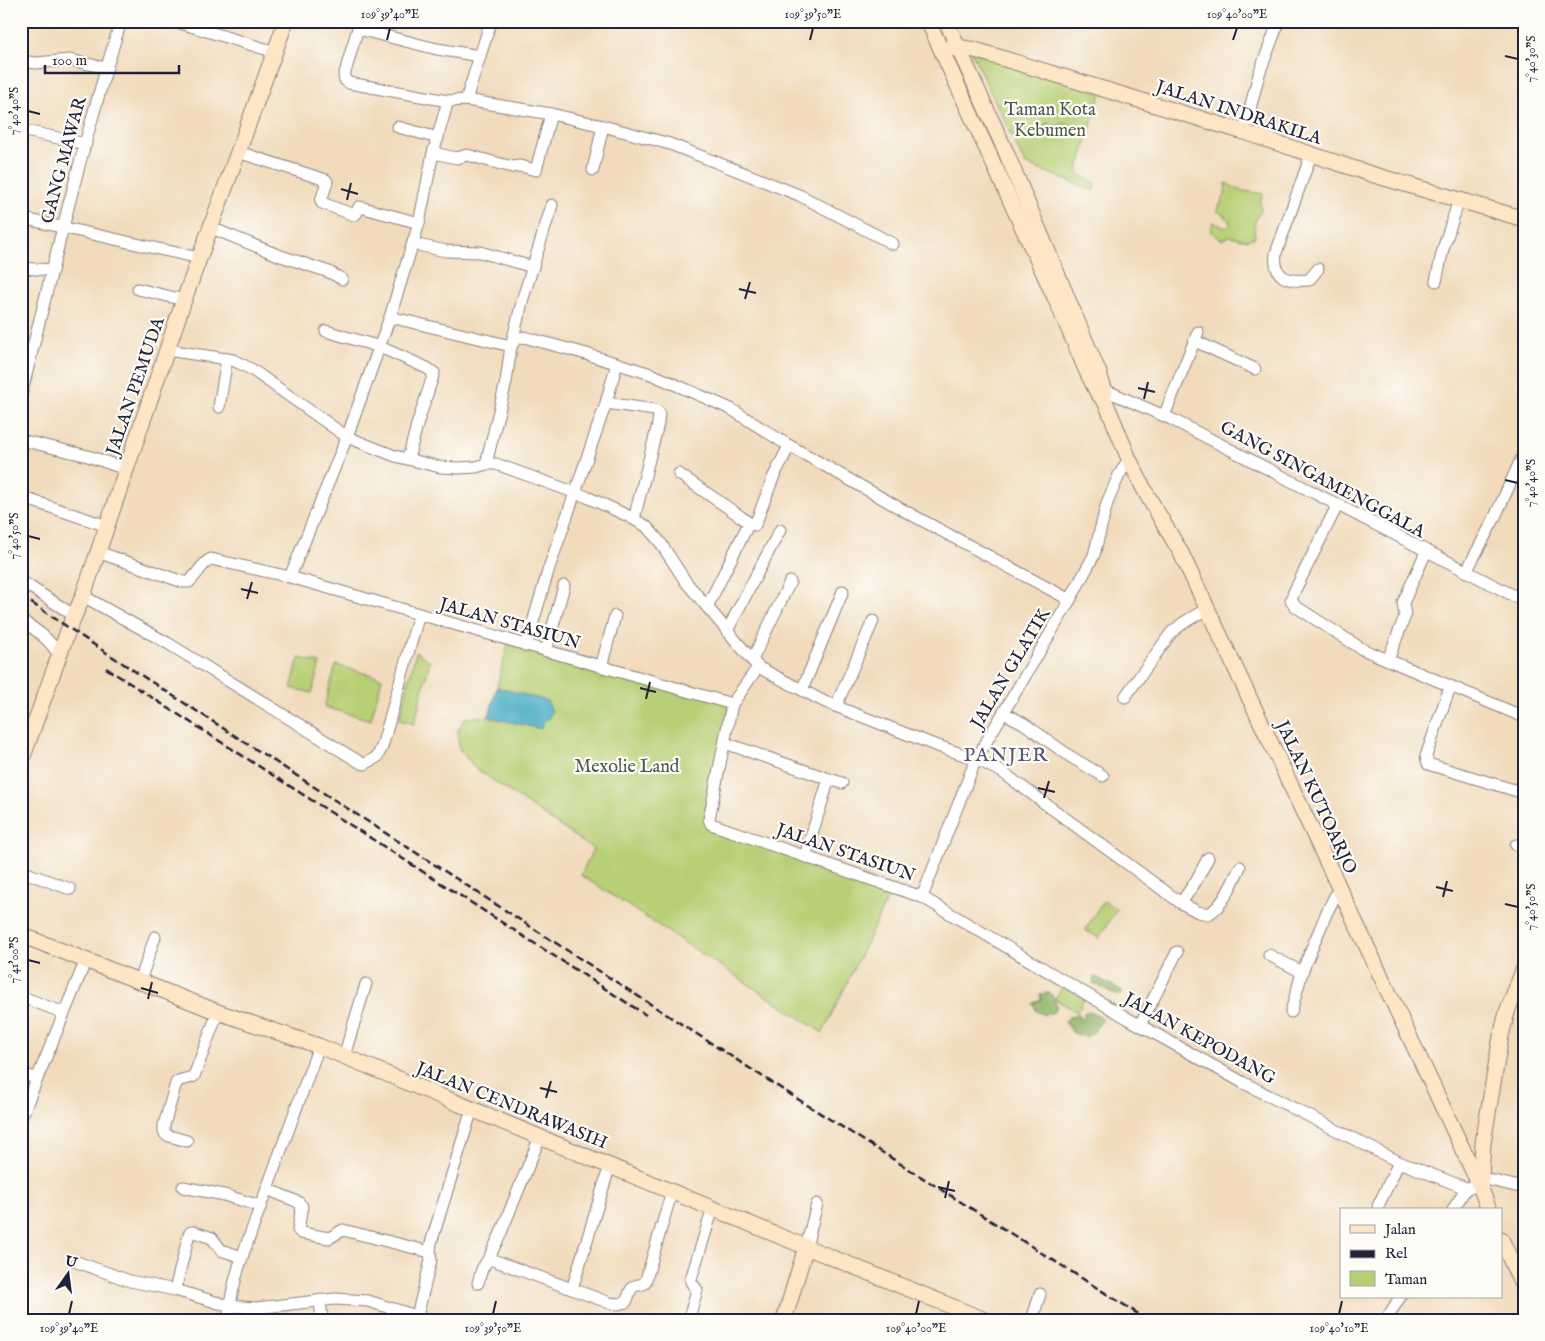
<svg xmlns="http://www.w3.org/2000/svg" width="1545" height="1341" viewBox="0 0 1545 1341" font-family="'IM FELL English',serif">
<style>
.green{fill:#b7cf74;stroke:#6c7858}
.forest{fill:#91b266;stroke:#5a6a50}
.water{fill:#45aac4;stroke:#346680}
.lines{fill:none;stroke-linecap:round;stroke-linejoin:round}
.street-casing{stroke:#8a7e7c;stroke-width:13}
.secondary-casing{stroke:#8a7e7c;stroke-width:17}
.street{stroke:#fff;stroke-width:11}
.secondary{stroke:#fde5c5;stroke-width:15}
.rail{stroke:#22223b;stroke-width:2.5;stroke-dasharray:8 4;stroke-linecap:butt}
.ticks{fill:none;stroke:#22223b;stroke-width:2}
.labels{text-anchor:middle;stroke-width:4.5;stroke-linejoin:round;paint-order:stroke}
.park-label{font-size:18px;fill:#4f564c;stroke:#fdfcf7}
.street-label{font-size:18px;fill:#22223b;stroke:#fdfcf7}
.quarter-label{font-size:20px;letter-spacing:1px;fill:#565476;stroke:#fdfcf7}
.neatline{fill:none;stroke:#22223b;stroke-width:2}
.ticks-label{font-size:12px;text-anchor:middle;fill:#22223b}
</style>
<rect width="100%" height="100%" fill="#fdfcf7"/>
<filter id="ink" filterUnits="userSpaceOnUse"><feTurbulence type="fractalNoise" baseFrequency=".02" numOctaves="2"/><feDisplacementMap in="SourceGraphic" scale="10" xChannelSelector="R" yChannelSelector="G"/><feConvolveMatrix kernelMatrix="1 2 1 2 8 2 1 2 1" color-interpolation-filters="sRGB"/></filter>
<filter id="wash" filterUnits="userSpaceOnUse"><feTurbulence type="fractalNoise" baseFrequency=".0096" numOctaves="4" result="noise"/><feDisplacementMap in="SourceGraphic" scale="20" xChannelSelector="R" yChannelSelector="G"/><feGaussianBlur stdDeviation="1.12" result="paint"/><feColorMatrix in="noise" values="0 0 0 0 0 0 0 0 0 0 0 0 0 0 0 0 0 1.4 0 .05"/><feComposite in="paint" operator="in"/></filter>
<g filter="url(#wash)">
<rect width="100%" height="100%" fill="#f1dbbc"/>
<g class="green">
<path d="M971,51L1101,93L1077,172L1097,185L1094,191L1025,164Z"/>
<path d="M1226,183L1239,190L1263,194L1260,202L1261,211C1254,220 1253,226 1255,237L1247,240L1229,236L1222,240L1210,231L1213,222L1225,228L1230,224L1229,220L1217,210L1225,195Z"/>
<path d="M509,641L732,704L706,825L893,887L823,1033L581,875L593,849L475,768L459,749L458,730L465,718L489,716Z"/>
<path d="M416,652L430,661L414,724L399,720Z"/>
<path d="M299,658L320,663L312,693L291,688Z"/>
<path d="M336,665L382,678L371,720L324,707Z"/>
<path d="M1103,901L1117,909L1099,938L1085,930Z"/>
<path d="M1064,984L1085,997L1077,1012L1055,999Z"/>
</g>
<g class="forest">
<path d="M1066,122L1069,125V131L1063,132L1054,131C1049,135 1048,136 1041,135L1038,130V125L1041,124L1044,125L1046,123L1051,125L1052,128Z"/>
<path d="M1094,977H1096L1121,990L1122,993L1119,995C1106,994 1105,986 1094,984L1093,980Z"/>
<path d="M1046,993H1050L1053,996L1057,1006L1054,1012L1044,1015L1036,1011L1035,1007L1033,1005V1003L1041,1000L1040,994Z"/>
<path d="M1089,1011L1100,1016L1101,1020L1100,1024L1096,1027L1095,1031L1086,1037L1073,1033L1065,1022L1070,1016L1074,1017L1075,1014H1078L1080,1018L1083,1017L1084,1013Z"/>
</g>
<path class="water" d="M497,687L547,701L552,711L549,718L543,722L541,729L489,717Z"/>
</g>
<g filter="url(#ink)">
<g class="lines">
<g class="street-casing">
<g id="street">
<path d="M174,21L275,52"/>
<path d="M360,21L344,76L345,80L349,83L448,101"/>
<path d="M358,29L437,49L480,56"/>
<path d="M21,61L36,63L70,60L106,68"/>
<path d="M466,100L491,21"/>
<path d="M398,127L438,138"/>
<path d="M21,130L86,144"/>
<path d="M1244,132L1259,74L1279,21"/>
<path d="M238,152L326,180L327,182L321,201L322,203L354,215L356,214L359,207H360L419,223"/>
<path d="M433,153L457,158L467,155L512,167L520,166L536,170L551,114"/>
<path d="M1311,155L1276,253C1273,278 1287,282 1309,280L1318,269"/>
<path d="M593,170L603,126"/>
<path d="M21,218L199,258"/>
<path d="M209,227L278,255L329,272L342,279"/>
<path d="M413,244L446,251L480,252L533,267"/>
<path d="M21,268L52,270"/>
<path d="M1436,281L1443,249L1459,200"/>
<path d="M138,289L184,300"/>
<path d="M390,317L511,346L523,298L552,205"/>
<path d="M326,331L380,347L427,368L434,373L417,425L408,459"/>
<path d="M1195,341L1255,369"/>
<path d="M167,350L233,360L251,369L347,437L395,456L440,467L459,468L476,467L486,464H496L587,497L626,515L646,526L660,542L686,582L758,667L825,702L932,744L976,759L1002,772L1181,903L1198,912L1208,914C1223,907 1233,882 1240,867"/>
<path d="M1098,392L1105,390L1171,419L1524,601"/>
<path d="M21,396C52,270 82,145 121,21"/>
<path d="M606,403L655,410L659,413L658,424L634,519"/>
<path d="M219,407L227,359"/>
<path d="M1164,416L1198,332"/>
<path d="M21,440L88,456L126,469"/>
<path d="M486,464L506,382L511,346L516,339L524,337L583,353L651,374L731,409L783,442L903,510L1070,600"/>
<path d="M679,474L740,516L749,523L755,525L773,478L789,446"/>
<path d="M21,497L107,526"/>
<path d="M1337,506L1294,592L1291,600L1295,606L1362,649L1524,717"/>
<path d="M98,552L183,582H189C197,575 202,563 211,559L290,577L347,437L390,317L419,223L433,153L448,101L466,100L551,114L603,126L670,144L799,195L893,244"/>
<path d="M1466,572L1494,519L1524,453"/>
<path d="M290,577L419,614"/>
<path d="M21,581L75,616"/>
<path d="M83,596L169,644L361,763L365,764L377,757L382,747L419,614L732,704L709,819L711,824L922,897L1127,1018L1242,1082L1399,1162L1466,1188L1480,1186"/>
<path d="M707,607L749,523"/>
<path d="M21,620C38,631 49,639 60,656"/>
<path d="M727,631L780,530"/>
<path d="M526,646L549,568L606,403L617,363"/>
<path d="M546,651L564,586"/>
<path d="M752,660L790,582"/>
<path d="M1388,660L1405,616L1403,603L1426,552"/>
<path d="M601,667L615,616"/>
<path d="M1450,687L1426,756L1428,764L1524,793"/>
<path d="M802,690L843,591"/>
<path d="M1125,697L1171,633L1183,623L1208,608"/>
<path d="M732,704L758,667"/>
<path d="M836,706L873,621"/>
<path d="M1004,713L1023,723L1071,757L1103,776"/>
<path d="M725,743L829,779L805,856"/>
<path d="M829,779L842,783"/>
<path d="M1516,845L1524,848"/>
<path d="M21,871L70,889"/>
<path d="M922,897L976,759L1070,600L1094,555L1107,503L1119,475L1129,459"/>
<path d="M1181,903L1196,881L1208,858"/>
<path d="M1269,955L1302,972"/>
<path d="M140,981L155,937"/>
<path d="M25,998L64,1013"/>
<path d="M1291,1012L1302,972L1327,912L1339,888"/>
<path d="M1140,1025L1177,952"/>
<path d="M344,1056L366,984"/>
<path d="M21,1074L37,1078"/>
<path d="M21,1118L86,960"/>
<path d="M540,1137L500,1235L489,1258L493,1260L610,1303L618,1304L626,1302C628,1299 630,1289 633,1287C637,1284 641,1286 645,1283L672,1191"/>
<path d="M187,1141L166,1135L164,1132V1125L176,1083C182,1077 189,1080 194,1076L218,1012"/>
<path d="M1481,1178L1524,1188"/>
<path d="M183,1187L224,1195L260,1206"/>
<path d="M267,1189L298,1202L302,1206L298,1230L301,1233L329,1238L343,1230L430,1252"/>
<path d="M1378,1206L1399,1162"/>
<path d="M1453,1210L1466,1188"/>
<path d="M806,1247L817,1204"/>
<path d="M77,1262L130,1281L175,1290L229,1306L256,1308L335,1299L368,1301L429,1320"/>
<path d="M478,1283L482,1269L489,1258"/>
<path d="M572,1289L610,1165"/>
<path d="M175,1290L189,1234L191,1232H194L212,1238L221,1250L242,1257"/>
<path d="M320,1300L322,1320"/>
<path d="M691,1311L697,1290L691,1282V1279L713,1208"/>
<path d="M417,1316L431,1260L430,1252L431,1243L472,1109"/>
<path d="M228,1320C230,1298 235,1278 242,1257L319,1046"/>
<path d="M1032,1320L1040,1294"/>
<path d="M1386,1320L1400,1297"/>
</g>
</g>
<g class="secondary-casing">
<g id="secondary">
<path d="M928,21L1060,309L1087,372L1097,392L1106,403L1129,459L1146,493L1181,553L1480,1186L1489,1210"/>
<path d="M946,21L1006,152L1099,373L1105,392"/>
<path d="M942,51L957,47L975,50L1244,132L1371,174L1524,219"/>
<path d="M21,762L69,628L83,596L184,300L286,21"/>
<path d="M21,935L218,1012L319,1046L806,1247L985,1320"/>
<path d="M1480,1186L1481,1178L1483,1143L1501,1036L1507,1012L1524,968"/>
<path d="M1501,1239L1524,1289"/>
<path d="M784,1320L806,1247"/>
</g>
</g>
<use href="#street" class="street"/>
<use href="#secondary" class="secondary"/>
<g class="rail">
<path d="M21,596L99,648L785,1091L1148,1320"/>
<path d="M106,668L646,1015"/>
</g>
</g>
</g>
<path class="ticks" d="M387,40L390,28M810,40L813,28M1233,40L1237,28M1505,56L1518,59M28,111L40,114M341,189L358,194M347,200L351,183M739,289L756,293M745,299L750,282M1138,388L1155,392M1144,399L1148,382M1505,480L1518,483M28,536L40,539M241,589L258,593M247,599L252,582M640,688L656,692M646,699L650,682M1038,788L1055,792M1044,798L1049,781M1436,887L1453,891M1443,897L1447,881M1505,904L1518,907M28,960L40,963M141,988L158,993M148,999L152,982M540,1088L557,1092M546,1098L551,1081M938,1187L955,1191M945,1198L949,1181M69,1314L72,1301M493,1314L496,1301M916,1314L919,1301M1339,1314L1342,1301"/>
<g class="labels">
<g class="park-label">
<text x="1050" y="115">Taman Kota<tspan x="1050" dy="21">Kebumen</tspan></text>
<text x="627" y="772">Mexolie Land</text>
</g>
<g class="street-label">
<text transform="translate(1239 112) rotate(18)" y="6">JALAN INDRAKILA</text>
<text transform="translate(63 160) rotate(-75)" y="6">GANG MAWAR</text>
<text transform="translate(135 386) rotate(-71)" y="6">JALAN PEMUDA</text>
<text transform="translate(1323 479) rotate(28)" y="6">GANG SINGAMENGGALA</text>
<text transform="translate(510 623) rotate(16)" y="6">JALAN STASIUN</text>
<text transform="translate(1010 668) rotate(-59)" y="6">JALAN GLATIK</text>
<text transform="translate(1317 797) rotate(65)" y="6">JALAN KUTOARJO</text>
<text transform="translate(846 852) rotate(19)" y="6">JALAN STASIUN</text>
<text transform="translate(1200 1038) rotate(29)" y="6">JALAN KEPODANG</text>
<text transform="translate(512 1105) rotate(22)" y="6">JALAN CENDRAWASIH</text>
</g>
<g class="quarter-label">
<text x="1006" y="761">PANJER</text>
</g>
</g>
<rect width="1545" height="1341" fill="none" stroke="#fdfcf7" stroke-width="55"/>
<rect x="1340" y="1208" width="162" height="90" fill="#fdfcf7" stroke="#a5a5ac"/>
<rect x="1350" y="1225" width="25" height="8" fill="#fde5c5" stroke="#a5a5ac"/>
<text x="1385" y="1234" font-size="15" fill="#22223b">Jalan</text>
<rect x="1350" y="1250" width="25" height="8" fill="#22223b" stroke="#a5a5ac"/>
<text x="1385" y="1258" font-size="15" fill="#22223b">Rel</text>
<rect x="1350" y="1271" width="25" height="15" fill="#b7cf74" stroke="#a5a5ac"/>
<text x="1385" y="1284" font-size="15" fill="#22223b">Taman</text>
<g transform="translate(68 1274) rotate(14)" stroke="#fdfcf7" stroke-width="4" paint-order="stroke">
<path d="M0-4L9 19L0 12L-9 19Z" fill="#22223b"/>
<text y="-8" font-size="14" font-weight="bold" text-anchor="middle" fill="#22223b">U</text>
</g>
<path d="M45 65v8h134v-8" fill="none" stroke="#22223b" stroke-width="2.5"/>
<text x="52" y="65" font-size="15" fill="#22223b" stroke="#fdfcf7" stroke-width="4" paint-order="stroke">100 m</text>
<rect x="28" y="28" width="1490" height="1286" class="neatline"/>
<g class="ticks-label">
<text x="390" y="18">109°39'40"E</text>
<text x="813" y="18">109°39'50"E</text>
<text x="1237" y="18">109°40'00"E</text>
<text transform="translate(1531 59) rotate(-90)" y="4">7°40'30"S</text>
<text transform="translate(14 111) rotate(-90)" y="4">7°40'40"S</text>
<text transform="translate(1531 483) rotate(-90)" y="4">7°40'40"S</text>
<text transform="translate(14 536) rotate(-90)" y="4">7°40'50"S</text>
<text transform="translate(1531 907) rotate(-90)" y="4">7°40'50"S</text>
<text transform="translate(14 960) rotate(-90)" y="4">7°41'00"S</text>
<text x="69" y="1332">109°39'40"E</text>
<text x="493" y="1332">109°39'50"E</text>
<text x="916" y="1332">109°40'00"E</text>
<text x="1339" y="1332">109°40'10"E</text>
</g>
</svg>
